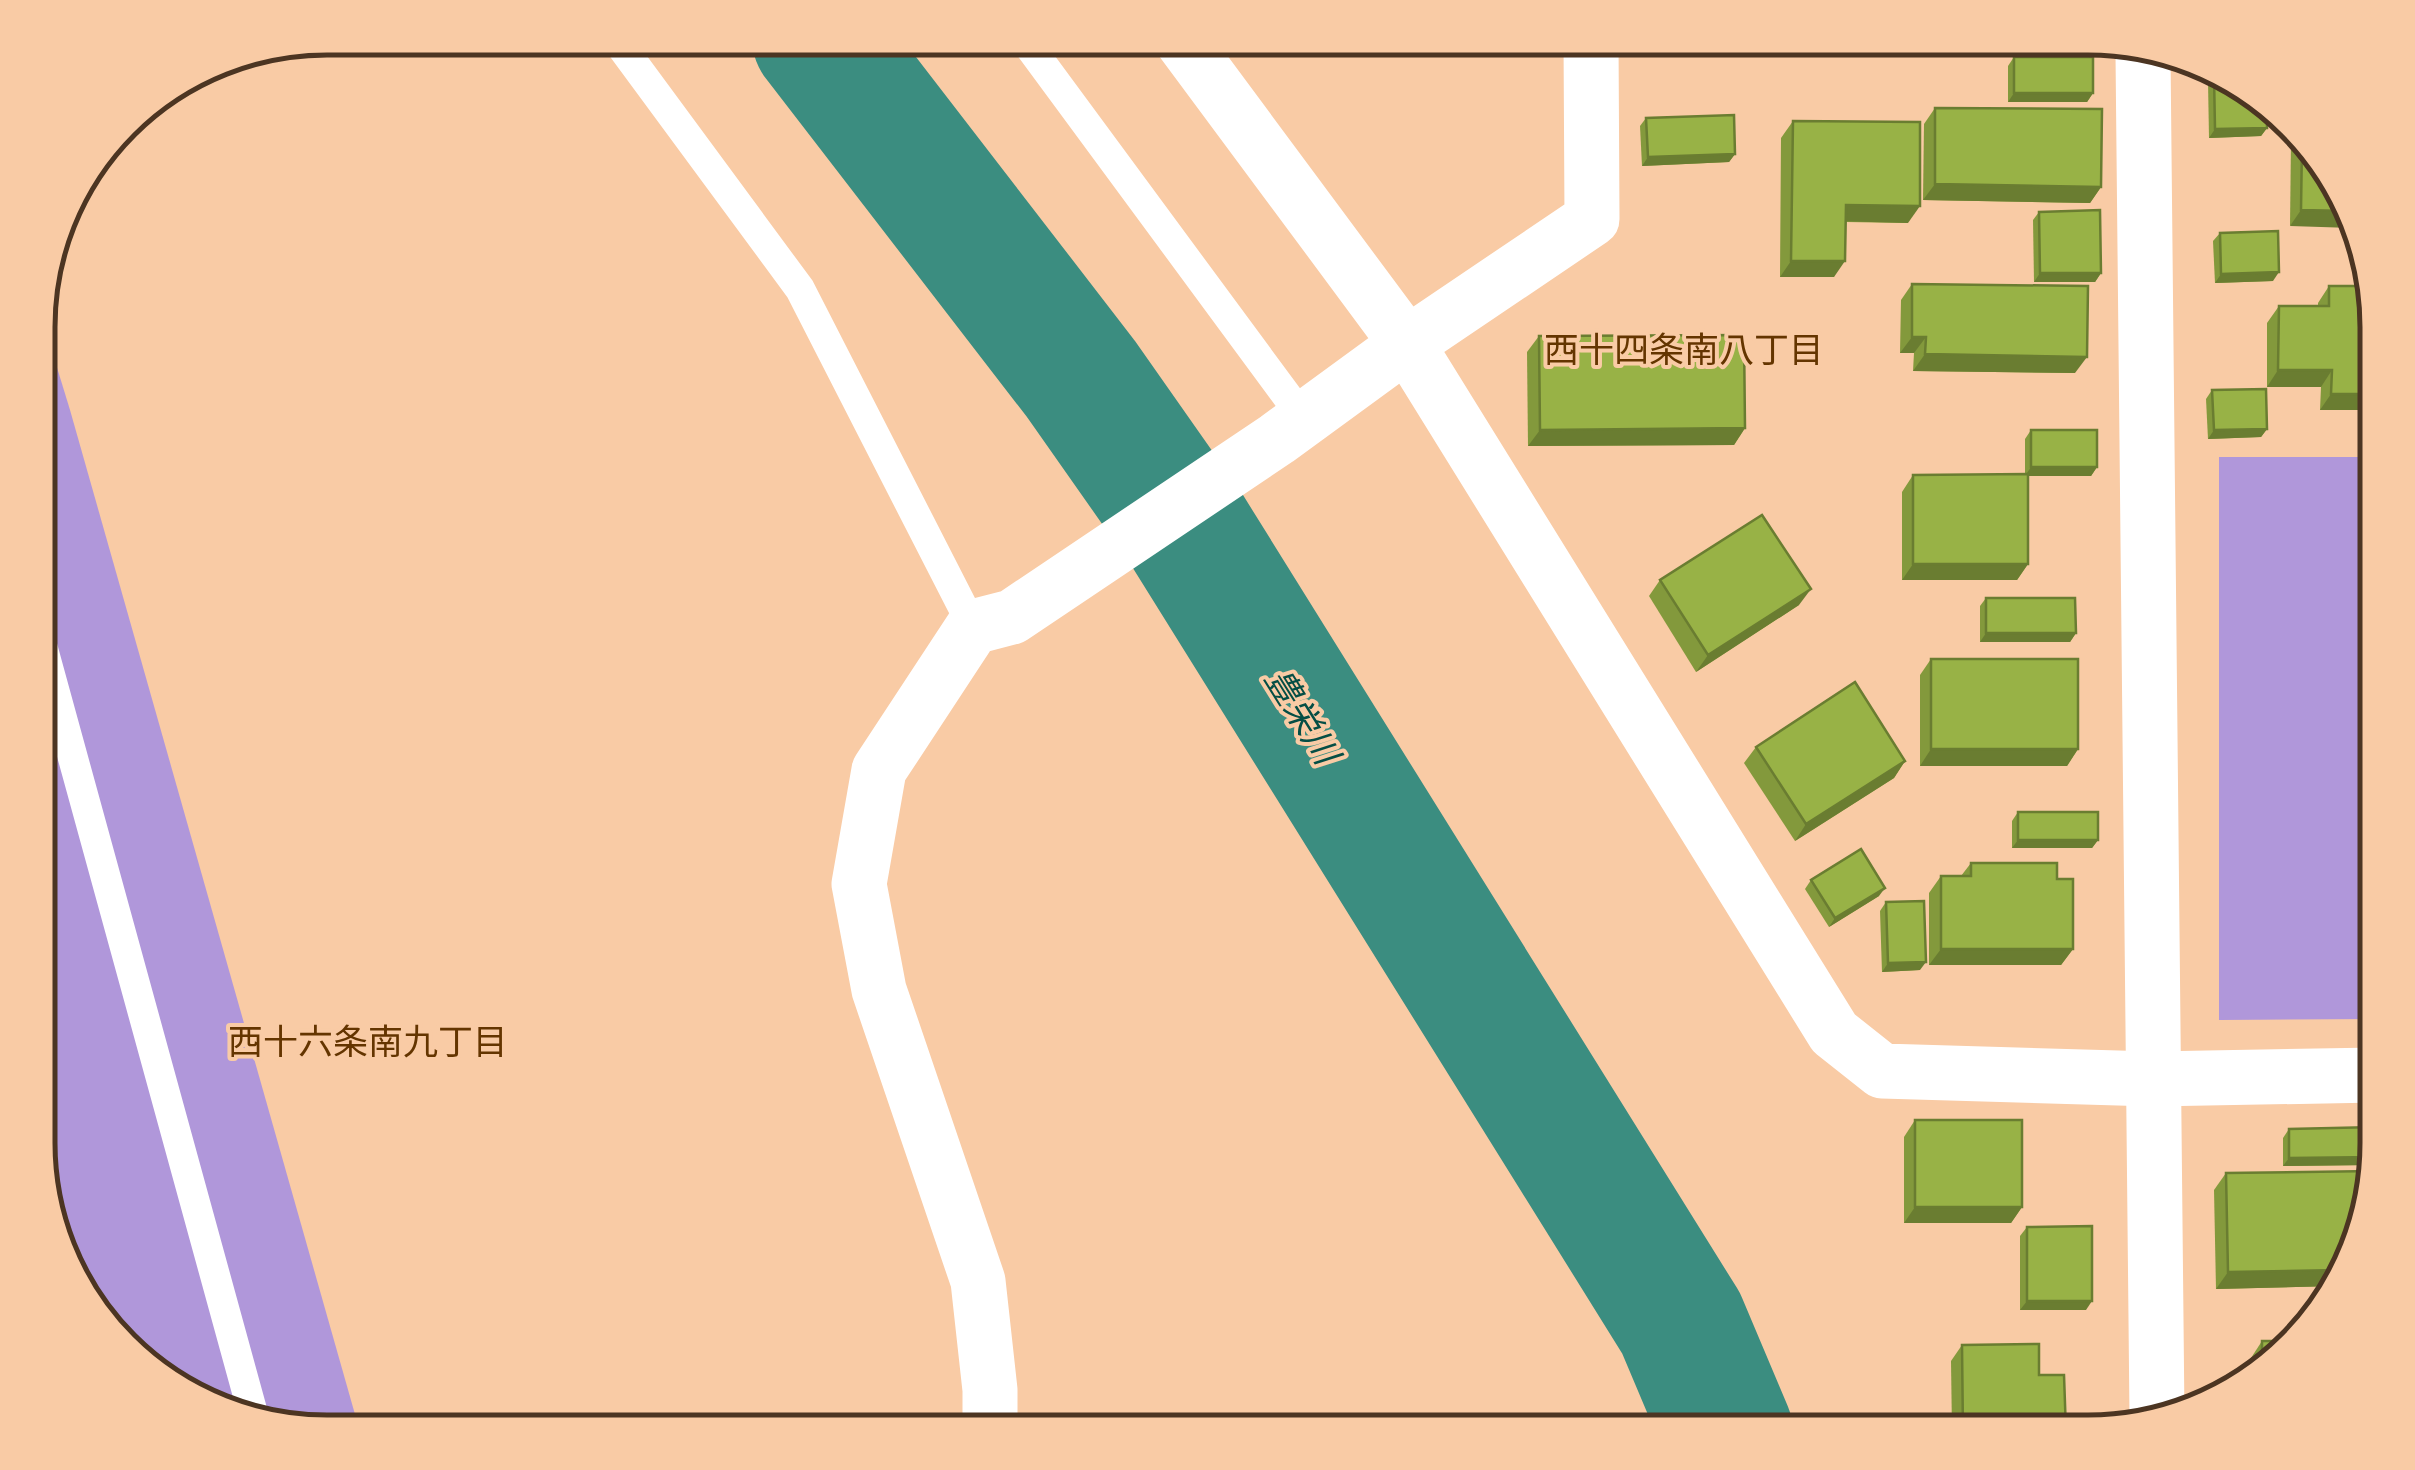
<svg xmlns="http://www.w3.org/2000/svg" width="2415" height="1470" viewBox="0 0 2415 1470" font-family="Spectral,'Noto Sans JP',serif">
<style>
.green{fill:#b097da}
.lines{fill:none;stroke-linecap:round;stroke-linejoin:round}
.river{stroke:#3b8d80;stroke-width:132}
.lane{stroke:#fff;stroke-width:30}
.street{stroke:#fff;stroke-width:55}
.secondary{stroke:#fff;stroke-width:55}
.wall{fill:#83993c}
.shaded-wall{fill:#6a7d31}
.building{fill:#98b246;stroke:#6a7d31;stroke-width:2.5}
.labels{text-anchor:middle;stroke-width:8;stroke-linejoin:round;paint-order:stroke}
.neighbourhood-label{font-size:35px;fill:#643500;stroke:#f9cba5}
.water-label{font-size:35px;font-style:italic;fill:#054e45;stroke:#f9cba5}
.rim{fill:none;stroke:#4c3522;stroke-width:5}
</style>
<rect width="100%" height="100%" fill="#f9cba5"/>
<g class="green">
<path d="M40,312L70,410L360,1432H326L167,1384L77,1288L40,1180Z"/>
<path d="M2219,457H2377V1019L2219,1020Z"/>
</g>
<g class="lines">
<path class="river" d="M818,38L1081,379L1187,530L1681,1323L1727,1432"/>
<g class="lane">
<path d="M615,38L800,289L973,627"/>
<path d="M1023,38L1304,419"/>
<path d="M40,638L252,1410"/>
</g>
<path class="street" d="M990,1432V1390L978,1281L879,990L859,884L879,770L973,627L1012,617L1277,439L1407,344L1180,38"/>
<g class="secondary">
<path d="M1591,38L1592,219L1407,344L1834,1033L1882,1071L2153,1079L2377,1075"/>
<path d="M2143,54L2157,1417"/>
</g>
</g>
<g class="wall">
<path d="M2014,57L2093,93L2087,102H2008V66Z"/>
<path d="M2212,75L2248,86L2267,128L2261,136L2209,138L2208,81Z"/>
<path d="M1935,108L2101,187L2090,203L1923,200L1924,124Z"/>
<path d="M1646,118L1735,154L1729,162L1642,166L1640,126Z"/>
<path d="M1793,121L1908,223L1846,222L1834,277H1780L1781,138Z"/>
<path d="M2295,135L2338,182L2290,226L2291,140Z"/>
<path d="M2039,212L2101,273L2095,282H2034L2033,220Z"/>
<path d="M2220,233L2273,281L2215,283L2213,241Z"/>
<path d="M1912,284L2075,373L1913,371L1914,353H1900L1901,300Z"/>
<path d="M2329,286L2377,410H2320L2321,387H2267V323L2279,306H2318V303Z"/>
<path d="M1539,336L1745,428L1734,445L1528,446L1527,352Z"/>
<path d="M2212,390L2267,429L2261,437L2208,439L2206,399Z"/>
<path d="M2031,430L2097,467L2091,476H2028V564L2017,580H1902V492L1913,475L2025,474V439Z"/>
<path d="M1660,580L1799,605L1696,672L1649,596Z"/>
<path d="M1986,598L2076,633L2070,642H1980V606Z"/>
<path d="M1931,659L2078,749L2067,766H1920V675Z"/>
<path d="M1756,747L1905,761L1894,778L1795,841L1744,763Z"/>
<path d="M2018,812L2098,840L2092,848H2012V821Z"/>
<path d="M1971,863L2057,879L2073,949L2061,965H1929V893L1941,876H1961Z"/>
<path d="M1811,880L1879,896L1829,927L1805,889Z"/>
<path d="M1886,902L1920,970L1882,972L1880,911Z"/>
<path d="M1915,1120L2022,1207L2011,1223H1904V1137Z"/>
<path d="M2289,1129L2371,1165L2283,1166V1138Z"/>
<path d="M2374,1171L2335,1286L2216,1289L2214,1190L2226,1173Z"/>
<path d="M2027,1227L2086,1310H2020V1236Z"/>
<path d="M2262,1341H2289L2251,1377V1358Z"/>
<path d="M1962,1345L2066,1432H1952L1951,1361Z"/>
</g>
<g class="shaded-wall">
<path d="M2014,93H2093L2087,102H2008Z"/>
<path d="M2267,128L2261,136L2209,138L2215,129Z"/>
<path d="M1735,154L1729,162L1642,166L1648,157Z"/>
<path d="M1935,184L2101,187L2090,203L1923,200Z"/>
<path d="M1846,205L1920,206L1908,223L1835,221Z"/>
<path d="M2301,210L2347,211L2352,228L2290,226Z"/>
<path d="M1791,261H1845L1834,277H1780Z"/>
<path d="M2279,272L2273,281L2215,283L2221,274Z"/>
<path d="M2040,273H2101L2095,282H2034Z"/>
<path d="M1912,337H1926L1914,353H1900Z"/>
<path d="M1925,354L2087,357L2075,373L1913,371Z"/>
<path d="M2278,370H2332L2321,387H2267Z"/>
<path d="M2331,394H2377V410H2320Z"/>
<path d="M1745,428L1734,445L1528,446L1540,430Z"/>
<path d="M2267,429L2261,437L2208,439L2214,430Z"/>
<path d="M2031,467H2097L2091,476H2025Z"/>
<path d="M1913,564H2028L2017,580H1902Z"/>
<path d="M1811,589L1799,605L1696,672L1708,655Z"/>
<path d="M1986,633H2076L2070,642H1980Z"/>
<path d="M1931,749H2078L2067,766H1920Z"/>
<path d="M1905,761L1894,778L1795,841L1806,824Z"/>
<path d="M2018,840H2098L2092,848H2012Z"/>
<path d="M1885,888L1879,896L1829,927L1835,918Z"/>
<path d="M1941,949H2073L2061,965H1929Z"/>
<path d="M1926,962L1920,970L1882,972L1888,963Z"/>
<path d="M2377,1157L2371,1165L2283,1166L2289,1158Z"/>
<path d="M1915,1207H2022L2011,1223H1904Z"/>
<path d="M2340,1270L2335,1286L2216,1289L2228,1272Z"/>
<path d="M2027,1301H2092L2086,1310H2020Z"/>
</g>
<g class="building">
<rect x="2014" y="57" width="79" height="36"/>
<path d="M2214,76L2248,86L2267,106V128L2215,129Z"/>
<path d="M1935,108L2102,109L2101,187L1935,184Z"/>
<path d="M1734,115L1735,154L1648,157L1646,118Z"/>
<path d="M1793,121L1920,122V206L1846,205L1845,261H1791Z"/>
<path d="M2302,144L2338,182L2347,211L2301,210Z"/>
<path d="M2100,210L2101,273H2040L2039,212Z"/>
<path d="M2278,231L2279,272L2221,274L2220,233Z"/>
<path d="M1912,284L2088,286L2087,357L1925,354L1926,337H1912Z"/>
<path d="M2329,286H2370L2377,308V394H2331L2332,370H2278L2279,306H2329Z"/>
<path d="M1744,335L1745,428L1540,430L1539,336Z"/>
<path d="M2266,389L2267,429L2214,430L2212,390Z"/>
<rect x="2031" y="430" width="66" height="37"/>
<path d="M2028,474V564H1913V475Z"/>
<path d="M1762,515L1811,589L1708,655L1660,580Z"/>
<path d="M1986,598H2075L2076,633H1986Z"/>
<rect x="1931" y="659" width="147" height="90"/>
<path d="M1855,682L1905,761L1806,824L1756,747Z"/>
<rect x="2018" y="812" width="80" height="28"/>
<path d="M1861,849L1885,888L1835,918L1811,880Z"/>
<path d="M1971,863H2057V879H2073V949H1941V876H1971Z"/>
<path d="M1924,901L1926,962L1888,963L1886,902Z"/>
<rect x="1915" y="1120" width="107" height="87"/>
<path d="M2376,1127L2377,1157L2289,1158V1129Z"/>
<path d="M2374,1171L2340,1270L2228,1272L2226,1173Z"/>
<path d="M2092,1226V1301H2027V1227Z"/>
<path d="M2262,1341H2289L2262,1366Z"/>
<path d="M2039,1344V1375H2064L2066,1432H1963L1962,1345Z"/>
</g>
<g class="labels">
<g class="neighbourhood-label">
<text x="1684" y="362">西十四条南八丁目</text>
<text x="368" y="1054">西十六条南九丁目</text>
</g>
<g class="water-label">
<text transform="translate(1302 716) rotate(58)" y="12">豊栄川</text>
</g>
</g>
<path d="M0 0H2415V1470H0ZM327 55H2088A272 272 0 0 1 2360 327V1143A272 272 0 0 1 2088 1415H327A272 272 0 0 1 55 1143V327A272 272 0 0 1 327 55Z" fill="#f9cba5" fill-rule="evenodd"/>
<path class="rim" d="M327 55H2088A272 272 0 0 1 2360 327V1143A272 272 0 0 1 2088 1415H327A272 272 0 0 1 55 1143V327A272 272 0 0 1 327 55Z"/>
</svg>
